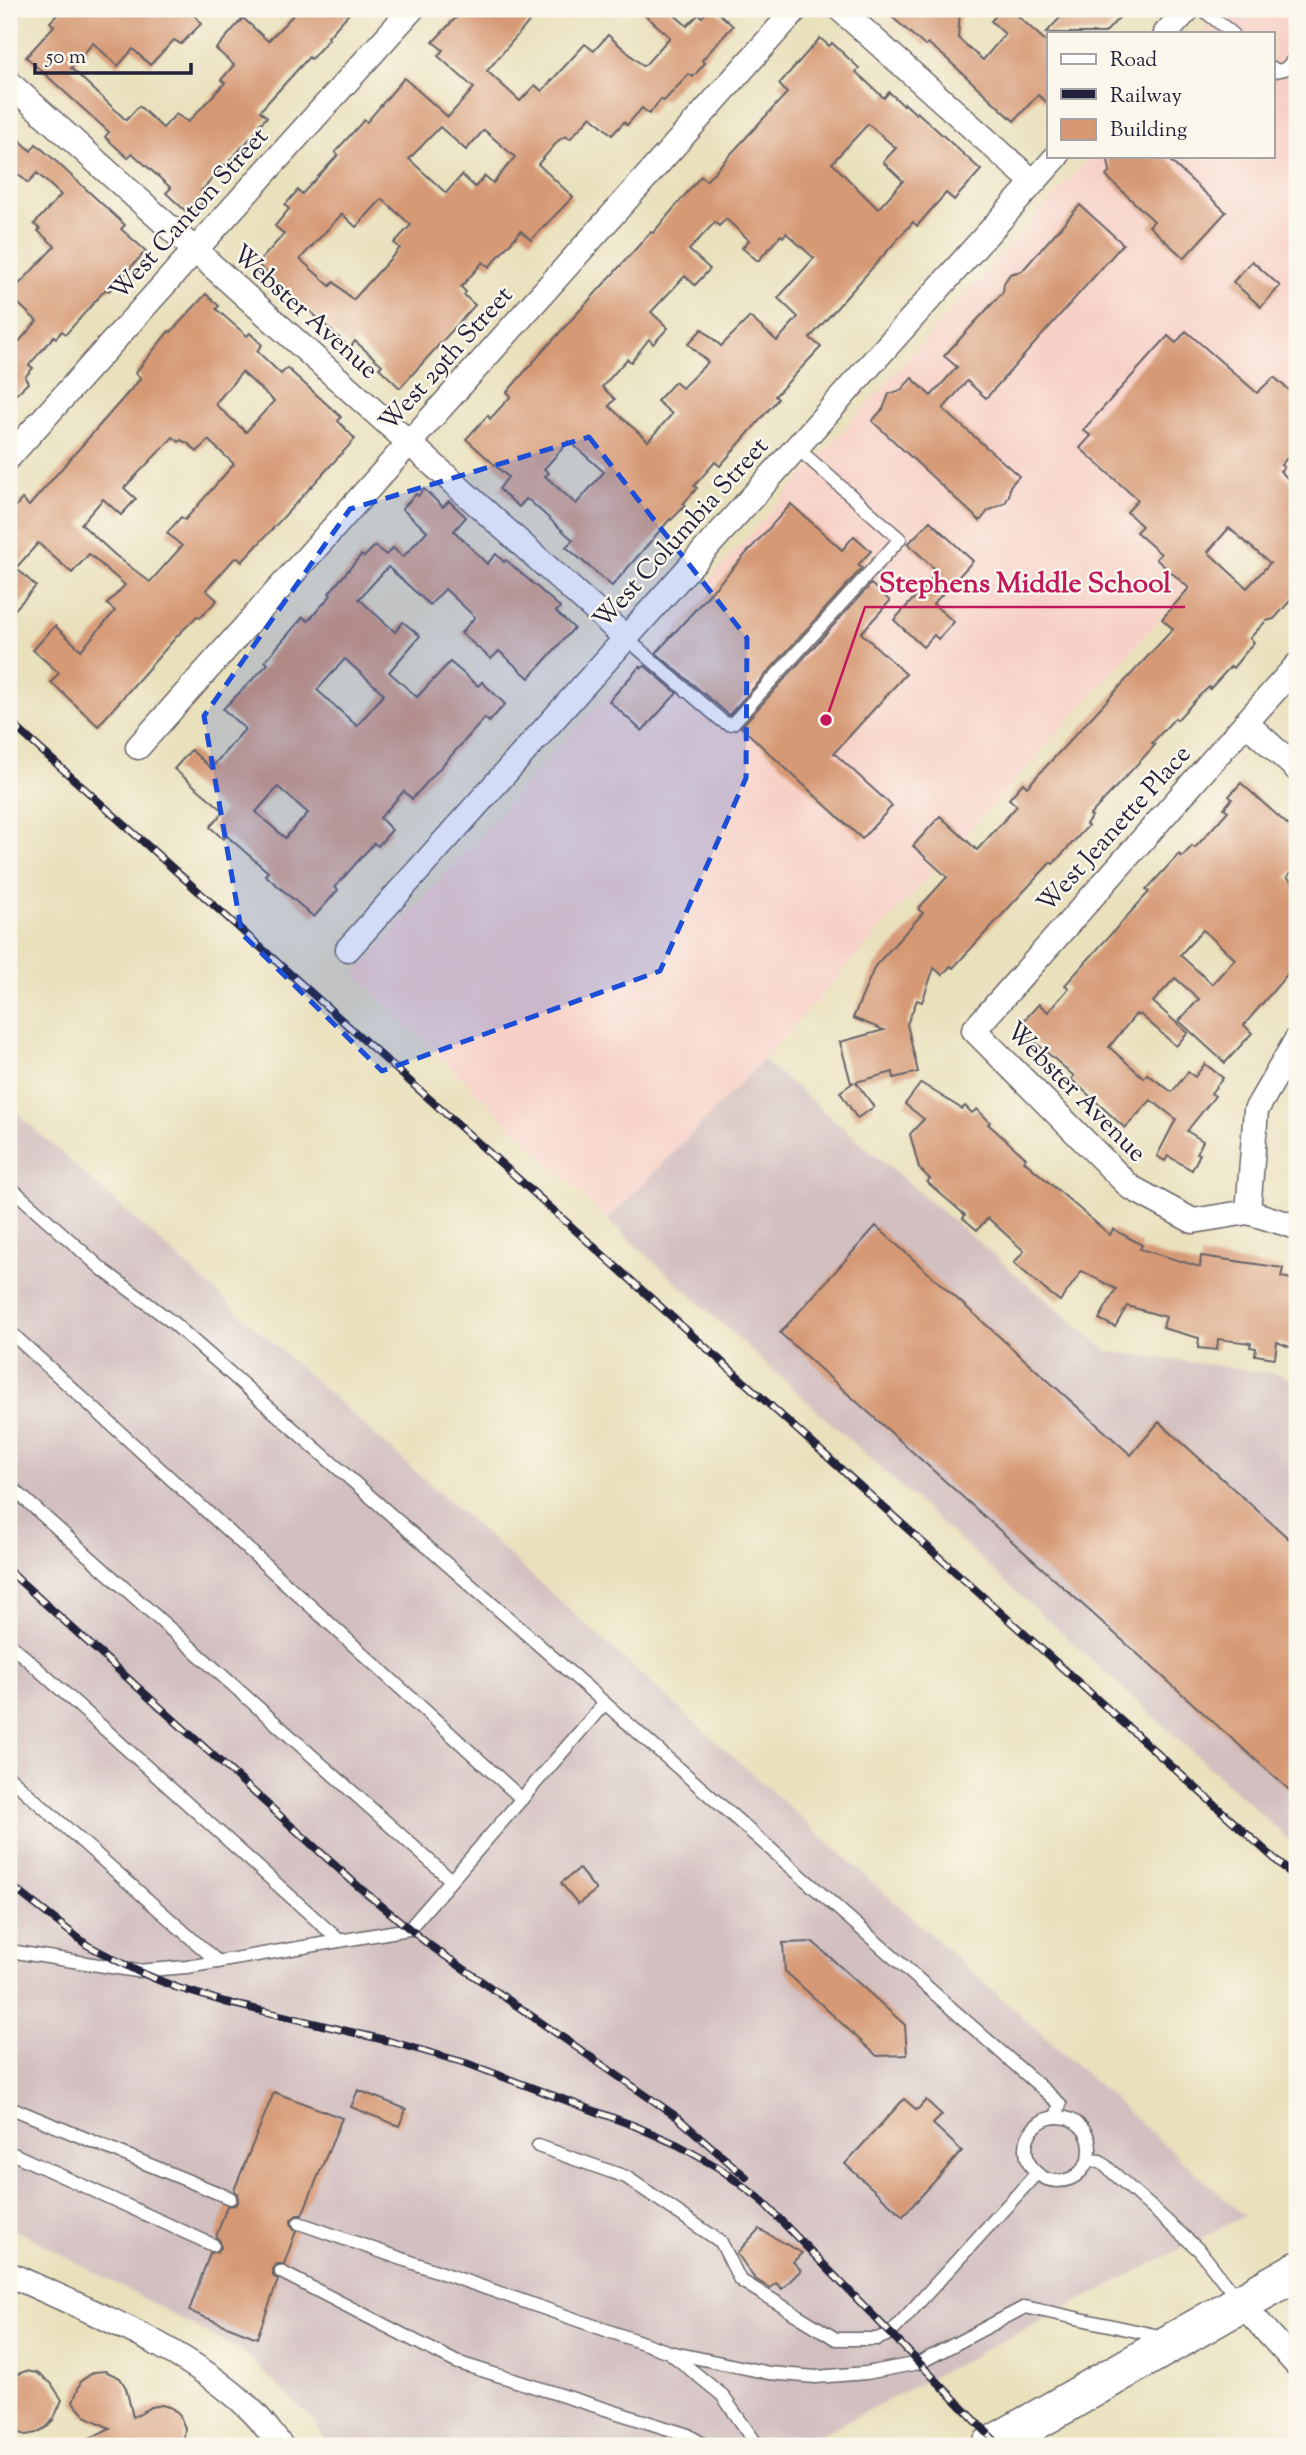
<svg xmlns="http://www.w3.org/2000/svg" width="1306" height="2455" viewBox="0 0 1306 2455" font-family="'Sorts Mill Goudy',serif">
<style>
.built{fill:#f7d1c8}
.industrial{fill:#d2bfc0}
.building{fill:#d69974;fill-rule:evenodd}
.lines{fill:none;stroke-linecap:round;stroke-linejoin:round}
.service-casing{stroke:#686468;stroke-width:15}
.minor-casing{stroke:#686468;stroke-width:27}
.primary-casing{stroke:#686468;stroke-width:41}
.service{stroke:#fff;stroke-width:12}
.minor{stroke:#fff;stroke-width:24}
.primary{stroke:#fff;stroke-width:38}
.rail-casing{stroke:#22223b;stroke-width:8}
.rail{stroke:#fbf7ec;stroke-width:5;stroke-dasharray:16;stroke-linecap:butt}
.marked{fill:#1d4ed8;fill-opacity:0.2;stroke:#1d4ed8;stroke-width:5;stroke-dasharray:14 9;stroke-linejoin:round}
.labels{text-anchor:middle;stroke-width:5;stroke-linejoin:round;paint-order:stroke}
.street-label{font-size:26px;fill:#22223b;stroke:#fbf7ec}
.leader{fill:none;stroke:#c2185b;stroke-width:2.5}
.callout-dot{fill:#c2185b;stroke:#fbf7ec;stroke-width:2.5}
.callout-label{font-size:28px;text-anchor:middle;font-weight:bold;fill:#c2185b;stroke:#fbf7ec;stroke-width:5;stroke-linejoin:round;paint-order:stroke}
</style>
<rect width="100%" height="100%" fill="#fbf7ec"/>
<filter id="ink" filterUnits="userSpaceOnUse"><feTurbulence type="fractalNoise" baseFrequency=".0143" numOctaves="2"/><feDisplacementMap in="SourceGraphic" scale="14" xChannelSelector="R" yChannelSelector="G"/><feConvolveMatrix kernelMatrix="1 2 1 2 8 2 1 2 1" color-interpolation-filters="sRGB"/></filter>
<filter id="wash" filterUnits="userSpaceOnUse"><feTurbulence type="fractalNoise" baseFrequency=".00686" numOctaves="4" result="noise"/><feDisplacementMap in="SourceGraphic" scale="28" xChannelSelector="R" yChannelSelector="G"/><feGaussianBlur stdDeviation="1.57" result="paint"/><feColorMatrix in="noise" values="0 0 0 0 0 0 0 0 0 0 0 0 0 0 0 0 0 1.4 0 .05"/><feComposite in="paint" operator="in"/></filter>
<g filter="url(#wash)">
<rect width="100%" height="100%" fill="#e9e0bc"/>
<path class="built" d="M1223,9H1297V467L763,1060L608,1220L355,974L1090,156H1273V33H1200Z"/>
<g class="industrial">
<path d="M763,1060L1107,1351L1278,1374L1297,1381V1847L608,1220Z"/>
<path d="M9,1106L1244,2216L799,2446H329L314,2421L244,2353L9,2226Z"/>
</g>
<g id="blocks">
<g class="building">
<path d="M63,9H187L196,17L201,24L181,44L174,40L150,65L133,49L118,66L93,43L71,68L126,120L139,106L163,128L176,114L188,122L225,83L221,80L234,65L216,49L243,18L268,41L299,9H353L328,37L329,39L311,59L309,57L260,111L267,117L260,124L262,126L201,191L208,197L191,216L166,193L171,188L132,153L128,158L105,137L109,132L26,57L54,26L50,22Z"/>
<path d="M464,9H540L487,71L520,101L535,85L542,91L585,44L594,51L608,35L643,66L646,64L670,37L638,9H668L687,26L699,14L702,17L709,9H714L733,26L702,60L705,63L693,77L689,74L664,101L661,99L649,114L642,108L627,125L624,122L612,135L591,116L570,139L566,136L559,140L538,164L573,197L531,240L521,231L489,267L483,262L461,287L466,292L464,295L475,305L400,388L379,368L382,365L355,341L350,348L309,310L307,312L257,264L284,234L275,226L289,209L285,205L298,190L302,194L338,155L335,152L364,120L367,122L404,78L448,117L474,88L438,56L443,50L433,42ZM440,127L466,150L484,130L515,157L493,183L485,176L475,187L462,175L446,193L409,159ZM382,199L411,225L394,243L400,248L353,300L334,282L330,286L300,259L342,214L356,227Z"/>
<path d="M883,9H960L958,38L983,60L1005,34L991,21L1002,9H1010L1049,44V104L1038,95L1014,121L946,58L928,43L925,46Z"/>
<path d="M1068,9H1127L1105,33H1046Z"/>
<path d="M820,38L829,46L832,43L859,68L856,72L884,98L889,92L903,105L904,103L916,114L917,112L981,170L954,200L946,193L917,226L913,222L810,338L821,347L775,396L778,399L720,466L715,462L694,486L697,488L683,504L685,506L671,520L670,519L612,586L566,547L573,540L530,501L526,499L519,507L499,489L508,477L466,439L488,415L490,419L511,396L507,392L534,361L651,232L653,233L701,176L706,181L787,93L779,84ZM868,124L896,148L883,162L903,181L878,209L832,163ZM726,219L749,240L742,248L758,261L781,235L783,237L786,233L814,258L778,298L798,317L777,341L750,317L721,346L702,329L688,344L708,362L682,388L675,382L657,401L672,414L648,441L609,406L615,399L602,387L627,359L631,362L649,339L653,344L668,328L651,312L685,276L695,285L710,269L689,250L715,222L719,226ZM569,441L604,472L576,504L545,476L549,473L544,469Z"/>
<path d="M9,130L31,151L36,144L50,156L125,225L121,229L146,251L109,291L106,289L66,334L62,331L56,338L54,336L29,365L33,368L25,377L28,383L9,401V353L37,321L9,295L55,246L38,231L40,229L34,224L61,195L37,173L28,183L9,166Z"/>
<path d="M1107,156H1165L1226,212L1184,258L1149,226L1154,221L1106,176L1110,171Z"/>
<path d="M1080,205L1123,244L988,396L986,398L967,381L943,409L1019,476L1010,486L1009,496L1005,503L988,511L980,521L872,421L883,409L889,394L901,390L912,378L931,396L957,367L944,356L1003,292L1004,283L1010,274L1022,271Z"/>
<path d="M1252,261L1280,286L1261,307L1233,282Z"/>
<path d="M206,294L219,306L216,309L247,336L250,333L262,345L257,351L281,374L287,368L341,417L338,421L355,439L242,562L238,558L234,559L206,590L217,600L200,618L197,616L177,636L98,726L51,682L59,673L33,650L55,626L81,650L115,611L107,604L125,585L89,554L72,573L38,543L16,568L36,586L9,616V514L22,499L29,506L141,378L135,373L169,331L171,332ZM242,372L274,401L246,432L215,404ZM173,437L179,442L181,440L189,444L197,452L208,440L234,464L185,520L181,517L167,533L182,546L150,582L115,555L81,524L103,499L121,515L136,499L124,488Z"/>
<path d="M1186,331L1257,393L1274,377L1297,397V447L1281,465L1284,467L1280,471L1297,487V593L1274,619L1266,621L1250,638L1254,642L1233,668L1231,666L1210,689L1209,687L1199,696L1177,720L1175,718L1152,743L1155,745L1090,815L1092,816L1086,824L1088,826L1053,864L1051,862L953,968L951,966L942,975L934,968L922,1002L917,1000L907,1024L918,1072L894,1078L893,1072L856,1082L874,1107L857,1118L840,1092L854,1082L851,1083L840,1042L884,1030L853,1018L875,966L923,913L918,909L947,877L913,846L940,816L977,850L1017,806L1009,799L1023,783L1027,787L1173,629L1162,619L1189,588L1156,559L1161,554L1136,532L1142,526L1127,512L1138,500L1080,448L1091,436L1083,430L1168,336L1176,343ZM1229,528L1270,563L1247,588L1208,552Z"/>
<path d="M424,489L443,507L449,501L466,517L454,531L487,564L496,554L504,562L506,560L560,607L556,612L574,628L529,678L499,651L491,659L461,633L475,617L445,589L430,605L388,567L359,599L395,632L403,622L420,636L389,672L417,697L450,662L478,686L482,682L505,704L489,722L485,718L412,799L404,791L380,818L392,830L378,846L374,843L335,887L338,890L314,917L265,875L268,872L227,836L223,839L210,827L224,811L174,769L191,750L211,768L245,729L223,709L268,664L265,661L297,624L303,617L308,621L331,595L329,593L361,555L364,557L375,546L386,555L393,548L403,557L427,531L402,509L416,494L418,496ZM345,659L384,694L357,726L317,690ZM278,787L308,813L285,838L256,812Z"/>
<path d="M791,504L842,550L854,536L871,551L858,565L862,568L729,715L656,653Z"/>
<path d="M930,521L973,561L933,604L954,622L938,639L934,635L923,647L894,620L938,572L908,544Z"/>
<path d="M871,584L890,601L861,633L906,674L834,753L892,806L862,839L741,727Z"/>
<path d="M640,666L642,668L645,666L677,693L642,731L609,701Z"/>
<path d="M1241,783L1297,833V866L1287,877L1297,886V963L1244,1025L1252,1033L1225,1063L1179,1021L1199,999L1175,978L1153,1002L1188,1033L1176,1046L1140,1014L1138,1016L1136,1014L1109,1047L1144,1078L1147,1074L1172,1092L1188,1072L1195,1077L1205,1064L1223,1078L1211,1093L1215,1096L1187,1131L1203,1141L1197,1153L1200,1154L1192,1170L1168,1156L1165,1161L1157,1156L1176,1119L1151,1100L1125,1128L1071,1079L1074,1076L1018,1027L1039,1004L1048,1012L1069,988L1065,985L1149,892L1146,890L1179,854L1182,857L1192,846L1195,848L1228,811L1224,808L1232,799L1229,796ZM1203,930L1235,959L1212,984L1180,955Z"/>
<path d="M921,1083L962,1109L965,1106L972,1113L977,1109L990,1122L988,1124L1026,1158L1024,1161L1110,1235L1113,1229L1142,1245L1140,1249L1200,1267L1201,1256L1283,1268L1281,1277L1297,1280V1350L1277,1342L1275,1358L1255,1355L1256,1348L1250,1347L1251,1343L1218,1339L1217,1350L1198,1348L1199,1338L1166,1329L1163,1327L1166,1317L1127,1306L1115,1327L1099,1319L1116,1289L1082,1271L1060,1301L1044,1289L1014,1263L1024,1251L988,1218L977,1230L963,1218L965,1215L927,1182L930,1179L919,1168L910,1134L924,1119L905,1104Z"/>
<path d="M876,1226L1131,1455L1159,1422L1297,1546V1797L780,1333Z"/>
<path d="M579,1869L596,1890L578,1904L561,1883Z"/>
<path d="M813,1942L905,2025L907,2055L877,2056L785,1971L783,1943Z"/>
<path d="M358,2090L406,2109L399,2126L351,2107Z"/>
<path d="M274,2092L342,2118L302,2215H297L291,2220V2225L296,2231L284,2264H277L273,2269V2276L278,2280L257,2338L189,2311L210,2253L217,2252L221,2248L220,2241L216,2237L227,2206L235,2205L238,2201L237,2193L234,2190Z"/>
<path d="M904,2099L917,2110L926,2100L942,2115L933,2124L962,2151L903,2216L845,2164Z"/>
<path d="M759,2229L802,2253L793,2262L801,2270L782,2289L776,2283L770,2288L755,2279L737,2253Z"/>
<path d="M26,2371L37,2373L51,2383L62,2400L53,2420L47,2427L36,2433L26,2435L9,2430V2377Z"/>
<path d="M105,2371L120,2378L126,2388L133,2417L151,2407L162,2405L172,2408L180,2416L185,2428L183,2446H75L110,2428L85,2416L73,2402L81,2381L94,2372Z"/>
</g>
</g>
</g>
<g filter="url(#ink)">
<use href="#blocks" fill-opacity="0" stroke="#686468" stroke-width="2"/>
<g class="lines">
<g class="service-casing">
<g id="service">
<path d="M1202,9L1232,33"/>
<path d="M1273,68L1276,71L1285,69L1297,56"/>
<path d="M626,638L722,721L728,724L733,723L900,539L796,447"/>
<path d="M9,1186L102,1269L172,1322L1060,2104L1056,2117"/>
<path d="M9,1331L522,1799"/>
<path d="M9,1485L451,1880"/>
<path d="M9,1643L340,1941"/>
<path d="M9,1777L218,1962"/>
<path d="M9,1951L137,1971L187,1967L409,1929L604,1704"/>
<path d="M9,2107L230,2198"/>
<circle cx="1058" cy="2149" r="32"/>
<path d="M538,2146L626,2177L721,2242L740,2280L836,2339H877L891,2333L1036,2174"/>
<path d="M9,2152L213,2245"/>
<path d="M1088,2160L1100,2161L1200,2251L1239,2301"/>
<path d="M299,2223L669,2352L722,2395L758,2446"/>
<path d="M281,2272L456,2362L688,2435L706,2446"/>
<path d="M669,2352L769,2373L816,2377L866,2373L919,2363L1025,2307L1164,2337"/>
</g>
</g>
<g class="minor-casing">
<g id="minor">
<path d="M840,9L1033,182"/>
<path d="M1166,33L1188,9"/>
<path d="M9,83L626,638"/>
<path d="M9,457L412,9"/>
<path d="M1297,665L974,1030L1130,1187L1193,1221L1248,1212L1297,1227"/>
<path d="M1246,723L1297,769"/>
<path d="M138,747L796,9"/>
<path d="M348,949L1057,156"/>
<path d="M1248,1212L1256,1110L1297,1039"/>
<path d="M9,2274C90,2312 186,2347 250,2409C262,2420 271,2434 281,2446"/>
<path d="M1242,2304L1297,2365"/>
</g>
</g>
<g class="primary-casing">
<path id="primary" d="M991,2446L1297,2271"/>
</g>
<use href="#service" class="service"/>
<use href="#minor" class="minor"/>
<use href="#primary" class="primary"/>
<g class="rail-casing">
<g id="rail">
<path d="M9,721L1297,1879"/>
<path d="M9,1571L360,1888L428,1944L677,2117L746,2177"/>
<path d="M9,1884L87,1945L137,1971L175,1987L225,2002L389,2041L466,2063L635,2126L678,2145L719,2168L759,2198L1000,2446"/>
</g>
</g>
<use href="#rail" class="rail"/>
</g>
</g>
<path class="marked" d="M589,437L747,638L746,778L660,971L382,1071L242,934L204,716L350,509Z"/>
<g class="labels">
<g class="street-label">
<text transform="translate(188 213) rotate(-48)" y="9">West Canton Street</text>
<text transform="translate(306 311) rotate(42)" y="9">Webster Avenue</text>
<text transform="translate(445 358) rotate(-48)" y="9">West 29th Street</text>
<text transform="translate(680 532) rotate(-48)" y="9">West Columbia Street</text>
<text transform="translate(1113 828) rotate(-48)" y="9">West Jeanette Place</text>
<text transform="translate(1077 1091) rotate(45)" y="9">Webster Avenue</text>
</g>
</g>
<path class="leader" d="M826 720L865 607H1185"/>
<circle class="callout-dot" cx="826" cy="720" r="7"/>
<g class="callout-label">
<text x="1025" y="592">Stephens Middle School</text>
</g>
<rect width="1306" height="2455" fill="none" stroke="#fbf7ec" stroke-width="35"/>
<rect x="1047" y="32" width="228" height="126" fill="#fbf7ec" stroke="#a4a2a5" stroke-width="2"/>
<rect x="1061" y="54" width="35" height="10" fill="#ffffff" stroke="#a4a2a5" stroke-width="2"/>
<text x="1110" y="66" font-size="21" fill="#22223b">Road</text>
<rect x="1061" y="89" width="35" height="10" fill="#22223b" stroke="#a4a2a5" stroke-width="2"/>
<text x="1110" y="102" font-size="21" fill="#22223b">Railway</text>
<rect x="1061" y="119" width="35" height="21" fill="#d69974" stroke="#a4a2a5" stroke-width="2"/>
<text x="1110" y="136" font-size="21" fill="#22223b">Building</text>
<path d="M35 63v10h156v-10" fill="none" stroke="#22223b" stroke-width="3.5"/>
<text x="46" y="63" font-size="21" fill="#22223b" stroke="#fbf7ec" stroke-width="5" paint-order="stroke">50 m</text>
</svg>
